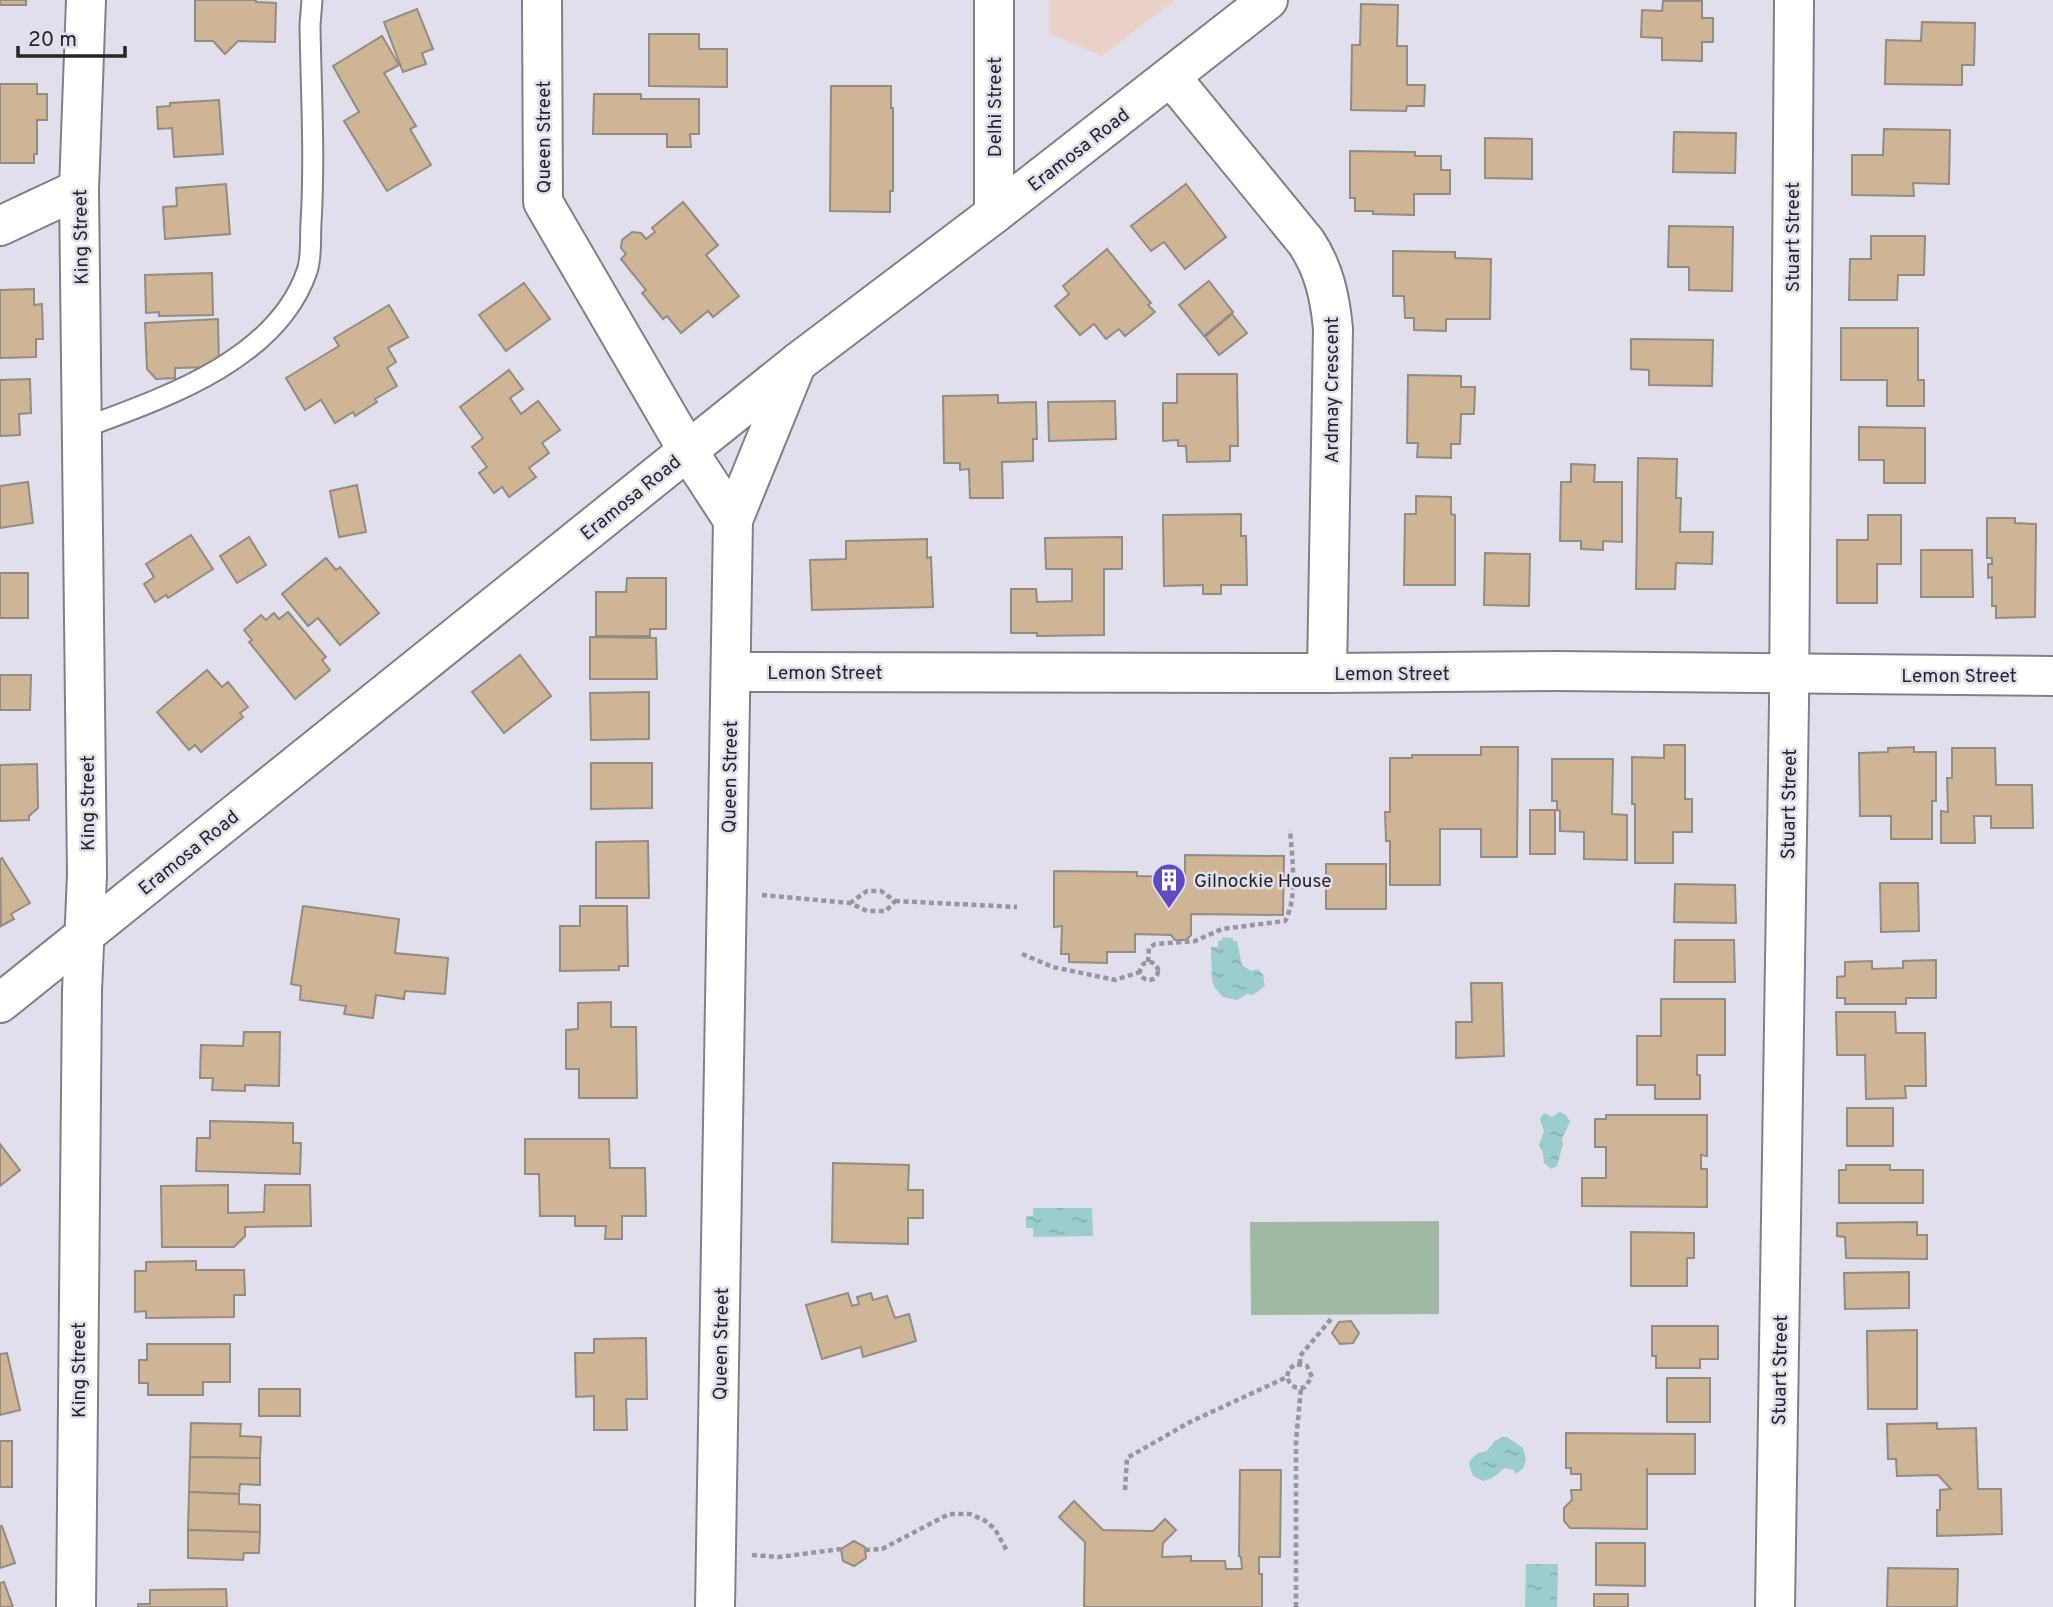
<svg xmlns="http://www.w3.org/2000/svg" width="2053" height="1607" viewBox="0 0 2053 1607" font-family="Overpass,sans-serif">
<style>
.commercial{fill:#ead1c9}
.grass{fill:#a0b9a4}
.water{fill:url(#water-ripples)}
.building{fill:#ceb595;stroke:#938c83;stroke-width:2}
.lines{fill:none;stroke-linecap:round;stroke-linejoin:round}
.lane-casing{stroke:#81808a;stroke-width:23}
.street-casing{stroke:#81808a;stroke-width:42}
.secondary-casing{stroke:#81808a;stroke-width:42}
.path{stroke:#97969f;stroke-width:4.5;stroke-dasharray:5 3.5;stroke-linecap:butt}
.lane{stroke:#fff;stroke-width:19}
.street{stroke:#fff;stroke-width:38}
.secondary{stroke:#fff;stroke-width:38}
.labels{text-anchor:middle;stroke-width:5;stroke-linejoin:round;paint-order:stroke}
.street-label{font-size:19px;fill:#26252a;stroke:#e1dfeb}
.poi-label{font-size:19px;fill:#26252a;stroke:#e1dfeb;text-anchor:start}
</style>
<defs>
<pattern id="water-ripples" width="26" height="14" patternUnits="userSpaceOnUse" patternTransform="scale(1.75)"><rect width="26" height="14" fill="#9bcdcc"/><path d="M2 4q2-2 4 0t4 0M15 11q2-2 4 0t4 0" fill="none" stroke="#85b0af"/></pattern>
</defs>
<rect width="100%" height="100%" fill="#e1dfeb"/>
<path class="commercial" d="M1049,0H1175L1102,56L1049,33Z"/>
<path class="grass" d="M1439,1221V1314L1251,1315L1250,1222Z"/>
<g class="water">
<path d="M1222,937L1233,938V941H1237L1242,965L1251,971L1258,969L1263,975L1265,986L1253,995L1247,994L1237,1000L1223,997L1215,988L1212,981L1211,947H1218V941L1222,940Z"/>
<path d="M1560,1112L1566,1115L1570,1122L1562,1138L1563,1144L1557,1166L1551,1169L1544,1163L1543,1153L1539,1145L1544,1131L1540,1119L1544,1113L1552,1117Z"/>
<path d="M1033,1208H1092L1093,1236L1033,1237V1228H1026V1216H1033Z"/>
<path d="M1502,1437H1507L1523,1448L1526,1460L1523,1469L1515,1474L1514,1470L1505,1468L1492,1478L1483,1481L1473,1476L1469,1464C1473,1455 1477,1453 1487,1451L1495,1441Z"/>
<path d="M1526,1564H1558L1557,1607H1525Z"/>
</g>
<g class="building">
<rect x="0" y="0" width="26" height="5"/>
<path d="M195,0H256V2L276,3L275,42L238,41L225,54L213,41H195Z"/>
<path d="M1663,1H1702V18H1713V42H1702V61L1662,60V38L1641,37L1642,10L1662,11Z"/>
<path d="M1361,4L1398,5L1397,46H1407V85H1425L1424,106H1407L1406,111L1351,110L1352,45H1360Z"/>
<path d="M417,9L433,49L422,53L426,64L403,72L384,22Z"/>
<path d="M1922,22L1975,23L1974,65H1962V85L1885,84L1886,40L1921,41Z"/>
<path d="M649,34H699V49H727V87L649,86Z"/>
<path d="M382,36L399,65L384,73L416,126L410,129L431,165L387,191L344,121L359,112L333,66Z"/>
<path d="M0,84H37V94H47V120H37V154H34V163H0Z"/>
<path d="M831,86H891V108H893V191H890V212L830,211Z"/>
<path d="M594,94H641V99H699V134H690L691,147H667V134H593Z"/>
<path d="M219,100L223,154L174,157L172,128L158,129L157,107L170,106V103Z"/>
<path d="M1884,129L1950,130L1949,184L1913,183L1914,196L1852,195V155H1883Z"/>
<path d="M1674,132L1736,133L1735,173L1673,172Z"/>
<path d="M1485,138L1532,139V179L1485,178Z"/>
<path d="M1350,151L1415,152V156H1441V170H1450V194H1414V215L1373,214V211H1355V198H1350Z"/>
<path d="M226,184L230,234L165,239L163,207L177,206L176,188Z"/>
<path d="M1186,184L1226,237L1185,269L1164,242L1151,251L1131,226Z"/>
<path d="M683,202L718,245L706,255L739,296L713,317L708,311L681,333L667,316L663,319L642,293L646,290L621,259L626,254L621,248L622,240L632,232L641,233L646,239L655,232L652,228Z"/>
<path d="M1669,226L1733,227L1732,291L1689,290V267H1668Z"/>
<path d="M1871,236H1925L1924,275H1898L1897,300H1849L1850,259H1871Z"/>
<path d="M1107,249L1151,303L1148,305L1155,312L1125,336L1119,329L1106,339L1094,324L1080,335L1055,306L1069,294L1063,286Z"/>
<path d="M1393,251L1455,252V258L1491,259L1490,319H1446V331L1414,330V318H1405L1404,296H1393Z"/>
<path d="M212,273L213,315L159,316V312L146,313L145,275Z"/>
<path d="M1209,281L1233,312L1204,336L1179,305Z"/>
<path d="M524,283L550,319L506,351L479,315Z"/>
<path d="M34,289V305L42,304L43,339H36V357L0,358V290Z"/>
<path d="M389,305L408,337L388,348L396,362L387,368L397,386L375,399L377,402L355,416L353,412L335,423L321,400L305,410L286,378L339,346L334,338Z"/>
<path d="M1232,314L1247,333L1219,355L1205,337Z"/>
<path d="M218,319L219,367L175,368V378L156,379L147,369L145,323Z"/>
<path d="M1841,328H1918V380H1924V406H1887V380H1841Z"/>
<path d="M1631,339L1713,340L1712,386L1649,385V370L1631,369Z"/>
<path d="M509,370L523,389L510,398L521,414L538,401L560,430L542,443L549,453L529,468L536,477L509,497L502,487L494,493L479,473L487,467L472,447L483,438L460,407Z"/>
<path d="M1177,374H1237L1238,446H1230V461L1187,462L1186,446H1178V440L1163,441V403H1177Z"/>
<path d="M1408,375L1461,376V387H1475L1474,414H1461L1460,444H1451V458L1417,457L1418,443H1407Z"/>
<path d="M30,379L31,413L19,414L20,435L0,436V380Z"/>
<path d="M998,395V403L1036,402L1037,439H1033V461L1002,462L1003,498H970L969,469L960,470V463H944L943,396Z"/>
<path d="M1115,401L1116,439L1049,441L1048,402Z"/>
<path d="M1859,427L1925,428V483H1884V460H1859Z"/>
<path d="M1638,458L1677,459L1676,498H1681L1680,532H1713L1712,564L1676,563L1675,589H1636Z"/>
<path d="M1571,464L1595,465L1594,482H1622V542L1603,541V550L1581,549V541H1560L1561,482H1571Z"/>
<path d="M28,482L33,523L0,528V486Z"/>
<path d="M357,485L366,532L339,537L330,491Z"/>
<path d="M1416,496L1451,497V514L1455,515V585H1404L1405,514H1416Z"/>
<path d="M1241,514V536H1246L1247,585H1221V594H1203V585L1164,586L1163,515Z"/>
<path d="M1868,515H1901V564H1877V603H1837V540H1868Z"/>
<path d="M1987,518H2015V523L2036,524L2035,617L1996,618V606H1992V577L1988,578V564H1992V558H1987Z"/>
<path d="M191,535L213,569L168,598L166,595L155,602L144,584L154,577L146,564Z"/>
<path d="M249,537L266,565L237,583L220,556Z"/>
<path d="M1122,537V569H1104V635L1037,636V633H1011V589H1036L1037,602L1072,601V569H1046L1045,538Z"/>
<path d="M927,539V558L931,557L933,607L812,610L810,560L846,559V541Z"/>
<path d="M1921,550H1972L1973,597H1921Z"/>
<path d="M1485,553L1530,554L1529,606L1484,605Z"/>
<path d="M326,558L336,570L340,567L379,613L340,645L318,618L308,626L282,594Z"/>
<rect x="0" y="573" width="28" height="45"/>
<path d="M627,578H666V629H650V636H596V592H626Z"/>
<path d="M288,612L326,657L322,660L330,670L295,699L249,642L252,640L244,630L261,615L266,620L274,613L279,619Z"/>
<path d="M590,637L656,638L657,679H590Z"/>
<path d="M520,655L551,696L504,733L472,692Z"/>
<path d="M207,670L222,687L228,682L248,707L240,713L243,717L201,752L195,745L189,750L157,712Z"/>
<path d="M0,675H31L30,710H0Z"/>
<path d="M649,692V739L591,740L590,693Z"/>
<path d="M1664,745H1685V799H1692V832H1673V863H1635V804H1632V757L1664,758Z"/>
<path d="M1481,747H1518L1517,857H1481V829H1440V885H1390V841H1386L1385,812H1390V758H1412V755H1481Z"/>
<path d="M1914,747V752H1936V801H1932V839H1891V816H1860L1859,753L1888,752V748Z"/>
<path d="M1952,748H1995L1996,785H2032L2033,828H1991V816H1974L1975,843H1941V811L1948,812L1947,778H1952Z"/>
<path d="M1552,759H1613L1612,814L1627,815V860L1584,859V832L1560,831V811L1557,810V801H1552Z"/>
<path d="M591,763H652V808L591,809Z"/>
<path d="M37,764L38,808L29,816V820L0,821V765Z"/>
<rect x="1530" y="810" width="25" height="44"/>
<path d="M648,841L649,898H596V842Z"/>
<path d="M1185,855L1284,856L1283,915L1191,914V935L1186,940H1175L1171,935L1135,934V952H1107V963L1069,962V954H1061L1062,926L1054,927V871L1137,872V876L1175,877V882H1185Z"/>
<path d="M2,858L30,903L11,914L14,919L1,926L0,859Z"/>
<rect x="1326" y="864" width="60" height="45"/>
<path d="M1880,883H1918L1919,931L1881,932Z"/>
<path d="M1675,884L1735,885L1736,923L1674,922Z"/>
<path d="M303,906L399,919L395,953L448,958L445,994L405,991L404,999L376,995L373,1018L344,1014L346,1006L300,1000L301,986L291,984Z"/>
<path d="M580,906H627L628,966H619V970L560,971V926H580Z"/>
<path d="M1675,940H1734L1735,982H1674Z"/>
<path d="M1936,960V998H1906V1004H1845V998H1837V977L1845,976V962L1872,961V969L1903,968V961Z"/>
<path d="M1471,983H1502L1504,1056L1456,1058V1022H1472Z"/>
<path d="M1661,999H1725V1055H1697V1075H1700V1099H1655V1085H1637V1036H1661Z"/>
<path d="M611,1002V1027H636L637,1098H579V1069H566V1030L578,1029V1003Z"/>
<path d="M1836,1012H1895L1896,1033H1925L1926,1086H1905L1906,1098L1866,1099L1865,1055H1837Z"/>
<path d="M244,1032H280L279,1086L245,1085V1091L212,1090L213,1078H200L201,1045L243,1046Z"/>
<rect x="1847" y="1108" width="46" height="38"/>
<path d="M1606,1115H1707V1156L1701,1155V1169H1707V1207L1582,1206V1178H1606V1147H1595V1119H1606Z"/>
<path d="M210,1121L293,1123V1143H301L300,1174L196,1171L197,1138H210Z"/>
<path d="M525,1139H609L610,1168H645L646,1216H622V1239H605L606,1226H575V1216H540L539,1174H525Z"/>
<path d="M0,1144L20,1170L0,1186Z"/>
<path d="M833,1163L909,1165L908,1190H923V1218H908V1244L832,1242Z"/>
<path d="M1846,1165H1890V1170H1923V1203H1839V1170H1846Z"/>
<path d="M228,1185V1213L264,1212L265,1185H310L311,1226L245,1227V1236L234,1247H162L161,1186Z"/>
<path d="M1917,1222V1235H1927V1259L1846,1258L1845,1237L1837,1236V1223Z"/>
<path d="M1631,1232L1694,1233V1258H1687V1286H1631Z"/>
<path d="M196,1261V1270H244L245,1295H234V1317L146,1318V1311L135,1312V1271H146V1262Z"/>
<path d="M1909,1272V1308L1845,1309L1844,1273Z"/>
<path d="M848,1293L852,1306L859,1304L857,1297L871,1293L873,1300L887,1296L895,1318L909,1314L916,1341L863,1357L861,1347L822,1359L806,1305Z"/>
<path d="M1351,1321L1359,1333L1353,1343L1340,1344L1332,1333L1339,1322Z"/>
<path d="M1652,1326H1718V1359H1700V1368H1656V1356H1652Z"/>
<path d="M1917,1330V1409H1868L1867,1331Z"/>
<path d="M646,1338L647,1399H626L627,1430H594V1396L576,1397L575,1353H594V1339Z"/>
<path d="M147,1344H230V1382H203V1395H148V1383H139V1360H147Z"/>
<path d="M7,1353L20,1410L0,1415V1354Z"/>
<rect x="1667" y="1378" width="43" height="44"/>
<rect x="259" y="1389" width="41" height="27"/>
<path d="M191,1423L241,1424L240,1436L261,1437L260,1458L190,1457Z"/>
<path d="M1937,1423V1429L1976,1428L1978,1489H2001L2002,1534L1937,1536V1510H1940V1490L1951,1489L1938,1475L1897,1476L1896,1459H1888L1887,1424Z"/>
<path d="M1566,1433L1695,1434V1474H1647V1468V1529L1570,1528L1564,1521V1508L1572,1500L1571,1490H1581V1474H1571V1468H1566Z"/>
<rect x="0" y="1441" width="12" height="46"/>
<path d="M190,1457L260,1458V1485L240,1484L239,1494L189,1492Z"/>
<path d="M1240,1470H1281L1280,1557H1259V1574H1262V1607H1084L1085,1542L1059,1517L1074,1501L1103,1530L1153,1531L1165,1519L1176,1530L1163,1543L1162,1557L1191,1556V1561H1225L1226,1569H1242L1241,1557L1239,1556Z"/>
<path d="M189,1492L239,1494V1504L260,1505V1532L188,1530Z"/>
<path d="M0,1526H2L15,1563L0,1568Z"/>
<path d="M188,1530L260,1532L259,1553H244L243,1560L188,1558Z"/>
<path d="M854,1541L865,1547L866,1558L854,1566L843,1561L841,1549Z"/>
<path d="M1596,1543H1645V1586L1596,1585Z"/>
<path d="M1888,1568L1958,1569L1957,1607H1887Z"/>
<path d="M4,1582L13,1607H0V1583Z"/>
<path d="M226,1589L227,1607H138V1604H150V1590Z"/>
<rect x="1594" y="1594" width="34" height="13"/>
</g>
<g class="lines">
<g class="lane-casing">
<path id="lane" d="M83,428C164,398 277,360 307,271C312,257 310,238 311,223C315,157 311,91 310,25L312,0"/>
</g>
<g class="street-casing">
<g id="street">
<path d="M542,0L543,202L688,451L733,520L715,1607"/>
<path d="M1171,77L1306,242C1324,269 1330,297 1333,329L1327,673"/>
<path d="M0,226L79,189"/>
<path d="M731,672L1327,673L1557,671L2053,676"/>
<path d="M76,1607L82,991L87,875L79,189L86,0"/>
<path d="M1775,1607L1789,703L1794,0"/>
</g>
</g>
<g class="secondary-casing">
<g id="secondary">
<path d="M994,214V0"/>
<path d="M733,520L796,365"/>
<path d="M0,1003L797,363L994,214L1268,0"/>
</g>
</g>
<g class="path">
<path d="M762,895L850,903L867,911H886L895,901L881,891H867L850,903"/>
<path d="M895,901L1017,907"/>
<path d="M1022,954L1053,967L1115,980L1140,972"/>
<path d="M1148,962L1149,948L1155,944L1195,941L1222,929L1285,921C1298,899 1292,856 1290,830"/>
<circle cx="1149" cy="971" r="9"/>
<path d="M1300,1364V1356L1332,1318"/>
<path d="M1125,1490L1127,1458L1190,1422L1287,1377L1289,1369L1296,1364L1307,1366L1312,1377L1305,1387C1296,1390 1290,1386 1287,1377"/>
<path d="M865,1550L882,1549L949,1514H970L984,1520L995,1529L1007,1551"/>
<path d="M752,1555L779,1557L841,1549"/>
<path d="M1296,1607V1441L1301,1388"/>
</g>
<use href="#lane" class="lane"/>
<use href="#street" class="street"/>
<use href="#secondary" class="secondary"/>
</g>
<defs>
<g id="building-pin" transform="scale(1.75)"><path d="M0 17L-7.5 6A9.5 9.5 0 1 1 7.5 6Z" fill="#5f4ac2" stroke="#e1dfeb"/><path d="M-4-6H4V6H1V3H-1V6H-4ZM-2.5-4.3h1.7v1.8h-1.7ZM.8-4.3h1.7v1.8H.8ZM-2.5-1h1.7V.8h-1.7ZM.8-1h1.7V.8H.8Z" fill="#fff"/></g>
</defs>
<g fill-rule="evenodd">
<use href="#building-pin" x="1169" y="880"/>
</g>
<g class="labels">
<g class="street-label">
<text transform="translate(994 107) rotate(-90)" y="7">Delhi Street</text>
<text transform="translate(543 137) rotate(-90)" y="7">Queen Street</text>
<text transform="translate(1078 149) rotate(-38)" y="7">Eramosa Road</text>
<text transform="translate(80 237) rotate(-91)" y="7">King Street</text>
<text transform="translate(1792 237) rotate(-90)" y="7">Stuart Street</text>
<text transform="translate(1331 390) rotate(-90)" y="7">Ardmay Crescent</text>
<text transform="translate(630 497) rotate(-39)" y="7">Eramosa Road</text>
<text x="825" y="679">Lemon Street</text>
<text x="1392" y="680">Lemon Street</text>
<text x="1959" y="682">Lemon Street</text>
<text transform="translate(729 777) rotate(-89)" y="7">Queen Street</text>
<text transform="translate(87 803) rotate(-90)" y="7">King Street</text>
<text transform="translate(1788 804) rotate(-89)" y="7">Stuart Street</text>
<text transform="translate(188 852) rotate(-39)" y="7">Eramosa Road</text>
<text transform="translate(720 1344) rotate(-89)" y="7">Queen Street</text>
<text transform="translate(78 1370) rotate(-90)" y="7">King Street</text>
<text transform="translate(1779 1370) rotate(-89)" y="7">Stuart Street</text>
</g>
<g class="poi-label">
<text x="1194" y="887">Gilnockie House</text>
</g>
</g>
<path d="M18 46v10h107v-10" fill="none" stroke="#26252a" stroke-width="3.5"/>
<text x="28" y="46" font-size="21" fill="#26252a" stroke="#e1dfeb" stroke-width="5" paint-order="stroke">20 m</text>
</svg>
